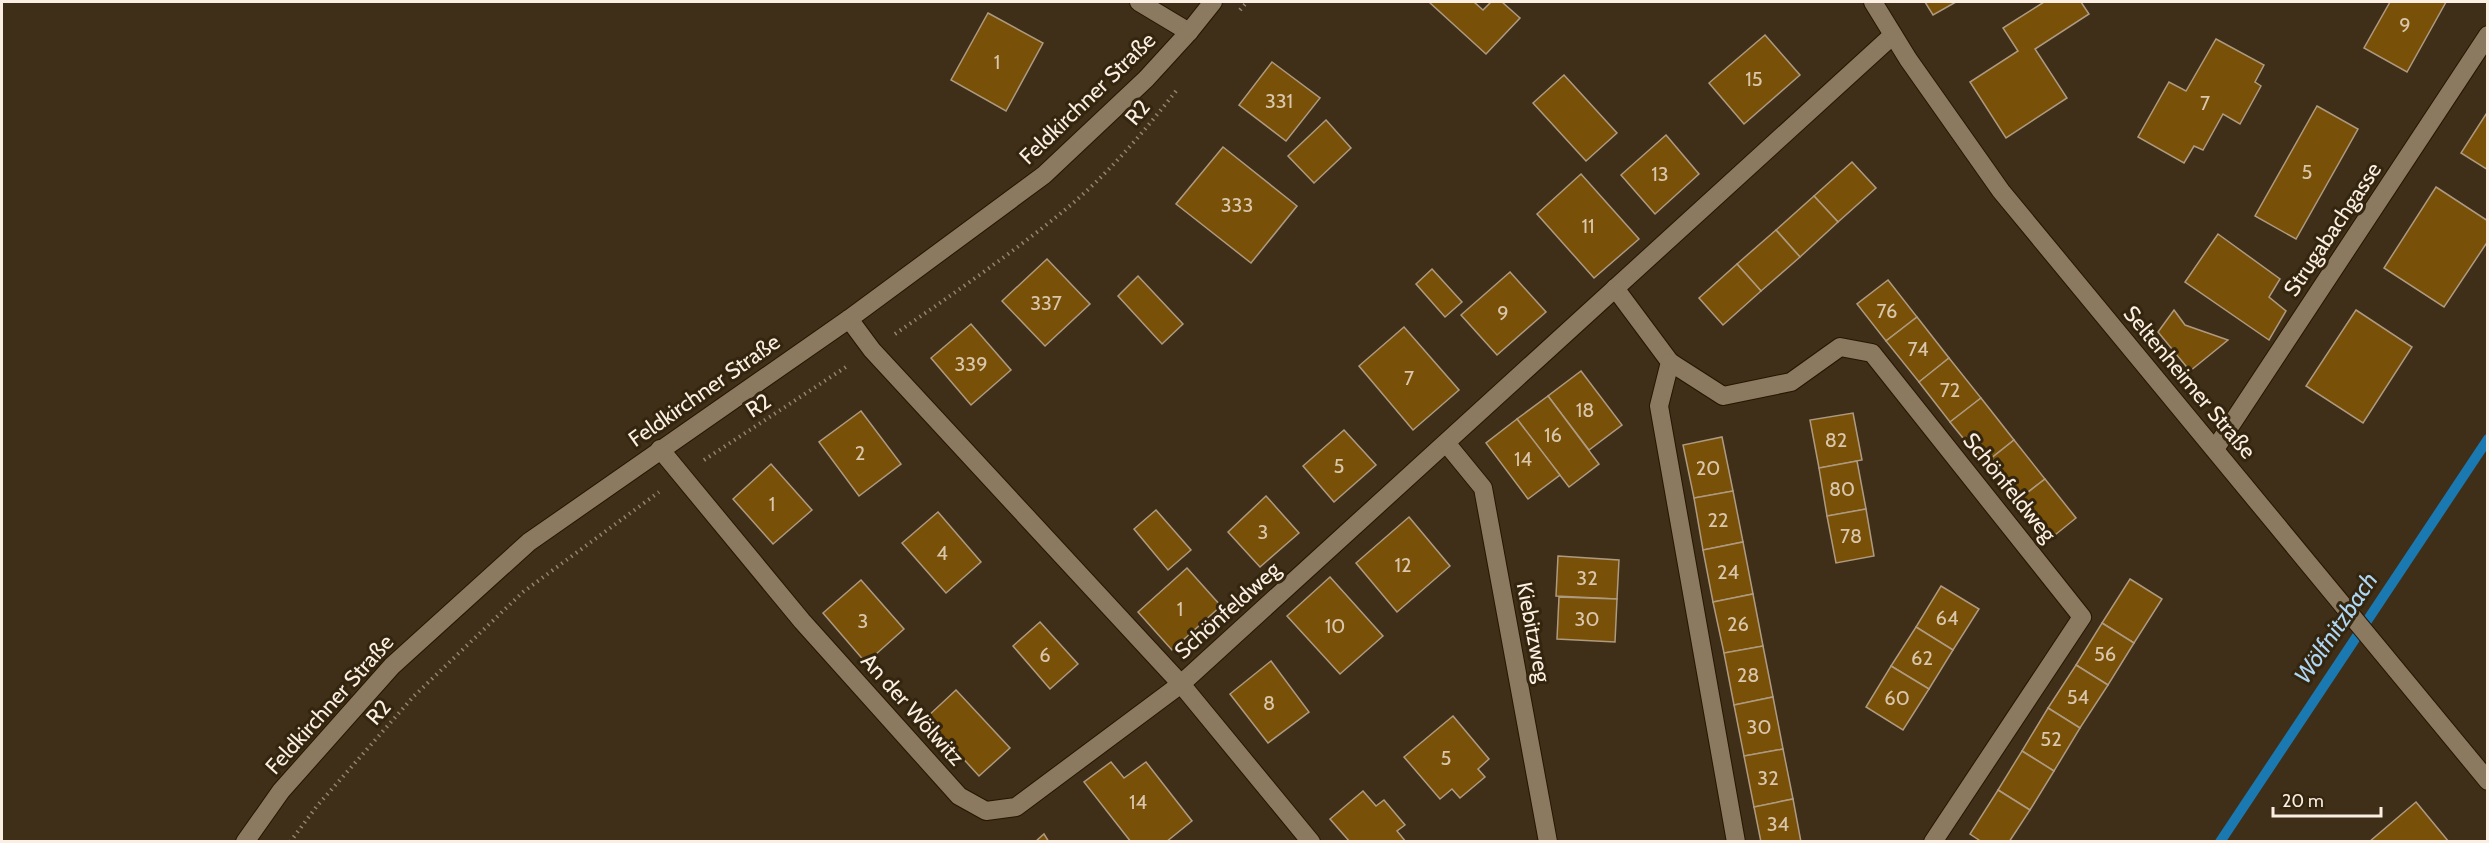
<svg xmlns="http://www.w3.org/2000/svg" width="2489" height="843" viewBox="0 0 2489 843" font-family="Cabin,sans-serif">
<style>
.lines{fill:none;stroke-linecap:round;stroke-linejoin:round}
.stream{stroke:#1b79b1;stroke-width:10}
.building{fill:#795007;stroke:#ae9a81;stroke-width:1.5}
.street-casing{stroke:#251602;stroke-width:20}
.secondary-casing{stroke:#251602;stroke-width:20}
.path{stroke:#928471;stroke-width:4;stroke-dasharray:1.5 4.5;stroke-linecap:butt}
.street{stroke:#8b7960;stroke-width:18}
.secondary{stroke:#8b7960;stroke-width:18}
.labels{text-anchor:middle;stroke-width:6;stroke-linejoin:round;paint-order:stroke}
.number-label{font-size:20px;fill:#dac7ab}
.street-label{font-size:22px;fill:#faefe2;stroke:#34250e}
.water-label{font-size:24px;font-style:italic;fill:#aed6f5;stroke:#34250e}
</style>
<rect width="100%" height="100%" fill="#3f2f18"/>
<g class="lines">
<path class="stream" d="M2220,842L2488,439"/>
</g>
<g class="building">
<path d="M1429,2H1474L1483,10L1491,2H1502L1520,18L1486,54Z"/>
<path d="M1925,2H1956L1933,15Z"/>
<path d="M2044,2H2081L2089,14L2035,49L2067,98L2006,138L1970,82L2018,51L2003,28Z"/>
<path d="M2390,2H2446L2407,72L2364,48Z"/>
<path d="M988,13L1043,43L1006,111L951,80Z"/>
<path d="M1765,35L1800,75L1744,124L1709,83Z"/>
<path d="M2216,39L2264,65L2255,82L2261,86L2240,124L2223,114L2203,150L2194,146L2184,163L2138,137L2169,82L2186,91Z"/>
<path d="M1272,62L1320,98L1286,141L1239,105Z"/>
<path d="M1564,75L1617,133L1586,161L1533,103Z"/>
<path d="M2317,106L2358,129L2296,239L2255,216Z"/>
<path d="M2488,111V170L2461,153Z"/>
<path d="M1326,120L1351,148L1314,183L1288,156Z"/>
<path d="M1666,135L1699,174L1655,214L1621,175Z"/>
<path d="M1223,147L1297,206L1251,263L1176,204Z"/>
<path d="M1852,162L1876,188L1838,222L1814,196Z"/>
<path d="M1581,174L1639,239L1594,278L1537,214Z"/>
<path d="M2436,187L2488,221V241L2444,307L2384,268Z"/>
<path d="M1814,196L1838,222L1800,257L1776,230Z"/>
<path d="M1776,230L1800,257L1761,291L1737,264Z"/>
<path d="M2218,234L2280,279L2269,297L2286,311L2269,340L2185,282Z"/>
<path d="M1047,259L1090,304L1045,346L1002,301Z"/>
<path d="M1737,264L1761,291L1723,325L1699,298Z"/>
<path d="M1432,269L1462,302L1445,317L1416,284Z"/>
<path d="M1510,272L1546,312L1497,355L1461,315Z"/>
<path d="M1138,276L1183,324L1162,344L1118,296Z"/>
<path d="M1888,280L1917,317L1886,341L1857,304Z"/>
<path d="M2174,310L2185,325L2228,340L2190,371L2158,332Z"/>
<path d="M2356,310L2412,347L2363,423L2306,386Z"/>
<path d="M1917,317L1949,358L1919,382L1886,341Z"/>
<path d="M971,324L1011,370L971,405L931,358Z"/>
<path d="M1404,327L1459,390L1413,430L1359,366Z"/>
<path d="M1949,358L1981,398L1950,422L1919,382Z"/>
<path d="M1581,371L1622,425L1589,450L1548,396Z"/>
<path d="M1548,396L1599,464L1569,487L1517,419Z"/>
<path d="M1981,398L2014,440L1984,464L1950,422Z"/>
<path d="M861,411L901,464L859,496L819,442Z"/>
<path d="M1853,413L1862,460L1819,468L1810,420Z"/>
<path d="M1517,419L1560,475L1528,499L1486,443Z"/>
<path d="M1344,430L1376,465L1334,502L1303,466Z"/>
<path d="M1722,437L1733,491L1694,498L1683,445Z"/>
<path d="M2014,440L2045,479L2014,503L1984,464Z"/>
<path d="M1857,461L1866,509L1827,516L1819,468Z"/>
<path d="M771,464L812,510L773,544L733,499Z"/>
<path d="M2045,479L2076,518L2045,543L2014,503Z"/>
<path d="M1733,491L1743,542L1703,550L1694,498Z"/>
<path d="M1266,496L1299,533L1260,567L1228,532Z"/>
<path d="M1866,509L1874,556L1836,563L1827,516Z"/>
<path d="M1156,510L1191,550L1168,570L1134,529Z"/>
<path d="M938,512L981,562L946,593L902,543Z"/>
<path d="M1409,517L1450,566L1397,612L1356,563Z"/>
<path d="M1743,542L1753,594L1713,602L1703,550Z"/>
<path d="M1558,556L1619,560L1617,599L1556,596Z"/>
<path d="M1187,568L1221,606L1172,650L1138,612Z"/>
<path d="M1330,577L1383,636L1340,674L1287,616Z"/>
<path d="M2130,579L2162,599L2134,643L2102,623Z"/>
<path d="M861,580L904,629L866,663L823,613Z"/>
<path d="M1941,586L1979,609L1953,650L1916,627Z"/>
<path d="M1753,594L1763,646L1724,653L1713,602Z"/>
<path d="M1559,597L1617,599L1615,642L1557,639Z"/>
<path d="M1040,622L1078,664L1050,689L1013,646Z"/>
<path d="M2102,623L2134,643L2108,685L2076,665Z"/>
<path d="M1916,627L1953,650L1929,689L1891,666Z"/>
<path d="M1763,646L1773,697L1734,705L1724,653Z"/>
<path d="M1271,661L1309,712L1268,743L1230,694Z"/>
<path d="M2076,665L2108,685L2080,728L2048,708Z"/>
<path d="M1891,666L1929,689L1903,730L1866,707Z"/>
<path d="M956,690L1010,748L979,776L926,718Z"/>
<path d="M1773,697L1783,749L1744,756L1734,705Z"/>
<path d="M2048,708L2080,728L2054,771L2022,751Z"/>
<path d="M1453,716L1489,759L1478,769L1485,777L1460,798L1452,789L1440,799L1404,757Z"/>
<path d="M1783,749L1793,799L1754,807L1744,756Z"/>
<path d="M2022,751L2054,771L2030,810L1998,790Z"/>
<path d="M1111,762L1124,778L1146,762L1192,821L1166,842H1131L1084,782Z"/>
<path d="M1998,790L2030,810L2009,842H1982L1970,834Z"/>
<path d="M1363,791L1376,806L1384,800L1405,825L1397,831L1406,842H1350L1330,819Z"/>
<path d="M1793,799L1801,842H1761L1754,807Z"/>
<path d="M2416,802L2449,842H2369Z"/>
<path d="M1044,834L1049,842H1035Z"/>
</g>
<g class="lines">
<g class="street-casing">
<g id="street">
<path d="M1139,2L1189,32"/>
<path d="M1615,288L1670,362L1659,406L1736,842"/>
<path d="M849,319L872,350L1181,684L1311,842"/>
<path d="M1670,362L1723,396L1791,382L1840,347L1872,353L2082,617L1933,842"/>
<path d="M1447,444L1483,488L1548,842"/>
<path d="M660,449L802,621L959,796L986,811L1016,807L1181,684L1893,35"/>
<path d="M2215,449L2488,35"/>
</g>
</g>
<g class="secondary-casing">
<g id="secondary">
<path d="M1873,2L1908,59L2001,191L2488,781"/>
<path d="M245,842L281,791L392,666L529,542L849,319L1044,175L1146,79L1189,32L1213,2"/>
</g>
</g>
<g class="path">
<path d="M1240,10L1247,2"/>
<path d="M895,334C953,294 1011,254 1066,209C1107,175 1143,133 1176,91"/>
<path d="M704,460L849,365"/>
<path d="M290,842L317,806L414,696L523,592L659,492"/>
</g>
<use href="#street" class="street"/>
<use href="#secondary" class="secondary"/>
</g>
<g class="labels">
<g class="number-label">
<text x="2405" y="32">9</text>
<text x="997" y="69">1</text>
<text x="1754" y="86">15</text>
<text x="1279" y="108">331</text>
<text x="2205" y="110">7</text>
<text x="2307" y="179">5</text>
<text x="1660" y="181">13</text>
<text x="1237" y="212">333</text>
<text x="1588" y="233">11</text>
<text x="1046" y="310">337</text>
<text x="1887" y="318">76</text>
<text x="1503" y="320">9</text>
<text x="1918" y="356">74</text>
<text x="971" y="371">339</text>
<text x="1409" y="385">7</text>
<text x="1950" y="397">72</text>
<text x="1585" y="417">18</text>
<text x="1553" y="442">16</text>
<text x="1836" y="447">82</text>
<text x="860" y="460">2</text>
<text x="1523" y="466">14</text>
<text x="1339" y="473">5</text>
<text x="1708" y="475">20</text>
<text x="1842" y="496">80</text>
<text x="772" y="511">1</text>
<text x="1718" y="527">22</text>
<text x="1263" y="539">3</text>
<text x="1851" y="543">78</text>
<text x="942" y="560">4</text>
<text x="1403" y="572">12</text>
<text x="1728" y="579">24</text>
<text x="1587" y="585">32</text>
<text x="1180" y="616">1</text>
<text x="1947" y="625">64</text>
<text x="1587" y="626">30</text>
<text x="863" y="628">3</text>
<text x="1738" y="631">26</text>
<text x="1335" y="633">10</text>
<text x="2105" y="661">56</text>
<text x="1045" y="662">6</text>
<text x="1922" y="665">62</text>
<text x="1748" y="682">28</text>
<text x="2078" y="704">54</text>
<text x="1897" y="705">60</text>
<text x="1269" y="710">8</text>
<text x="1759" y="734">30</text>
<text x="2051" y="746">52</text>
<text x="1446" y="765">5</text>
<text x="1768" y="785">32</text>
<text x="1138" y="809">14</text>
<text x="1778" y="831">34</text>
</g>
<g class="street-label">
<text transform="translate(1087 98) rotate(-44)" y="8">Feldkirchner Straße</text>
<text transform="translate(1137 112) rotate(-50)" y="8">R2</text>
<text transform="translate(2332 229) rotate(-56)" y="8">Strugabachgasse</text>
<text transform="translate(2190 382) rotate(50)" y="8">Seltenheimer Straße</text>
<text transform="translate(704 390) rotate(-35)" y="8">Feldkirchner Straße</text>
<text transform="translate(758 405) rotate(-33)" y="8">R2</text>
<text transform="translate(2010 487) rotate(51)" y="8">Schönfeldweg</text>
<text transform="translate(1227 610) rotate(-42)" y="8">Schönfeldweg</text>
<text transform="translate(1534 632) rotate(79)" y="8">Kiebitzweg</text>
<text transform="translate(329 704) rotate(-48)" y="8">Feldkirchner Straße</text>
<text transform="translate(913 709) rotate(48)" y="8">An der Wölwitz</text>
<text transform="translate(378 712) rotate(-49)" y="8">R2</text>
</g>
<g class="water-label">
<text transform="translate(2336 628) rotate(-56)" y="8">Wölfnitzbach</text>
</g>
</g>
<rect width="2489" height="843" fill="none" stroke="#faefe2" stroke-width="6"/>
<path d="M2273 807v9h108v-9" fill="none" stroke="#faefe2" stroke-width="3"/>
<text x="2282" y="807" font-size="18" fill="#faefe2" stroke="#34250e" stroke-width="4.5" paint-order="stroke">20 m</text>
</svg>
